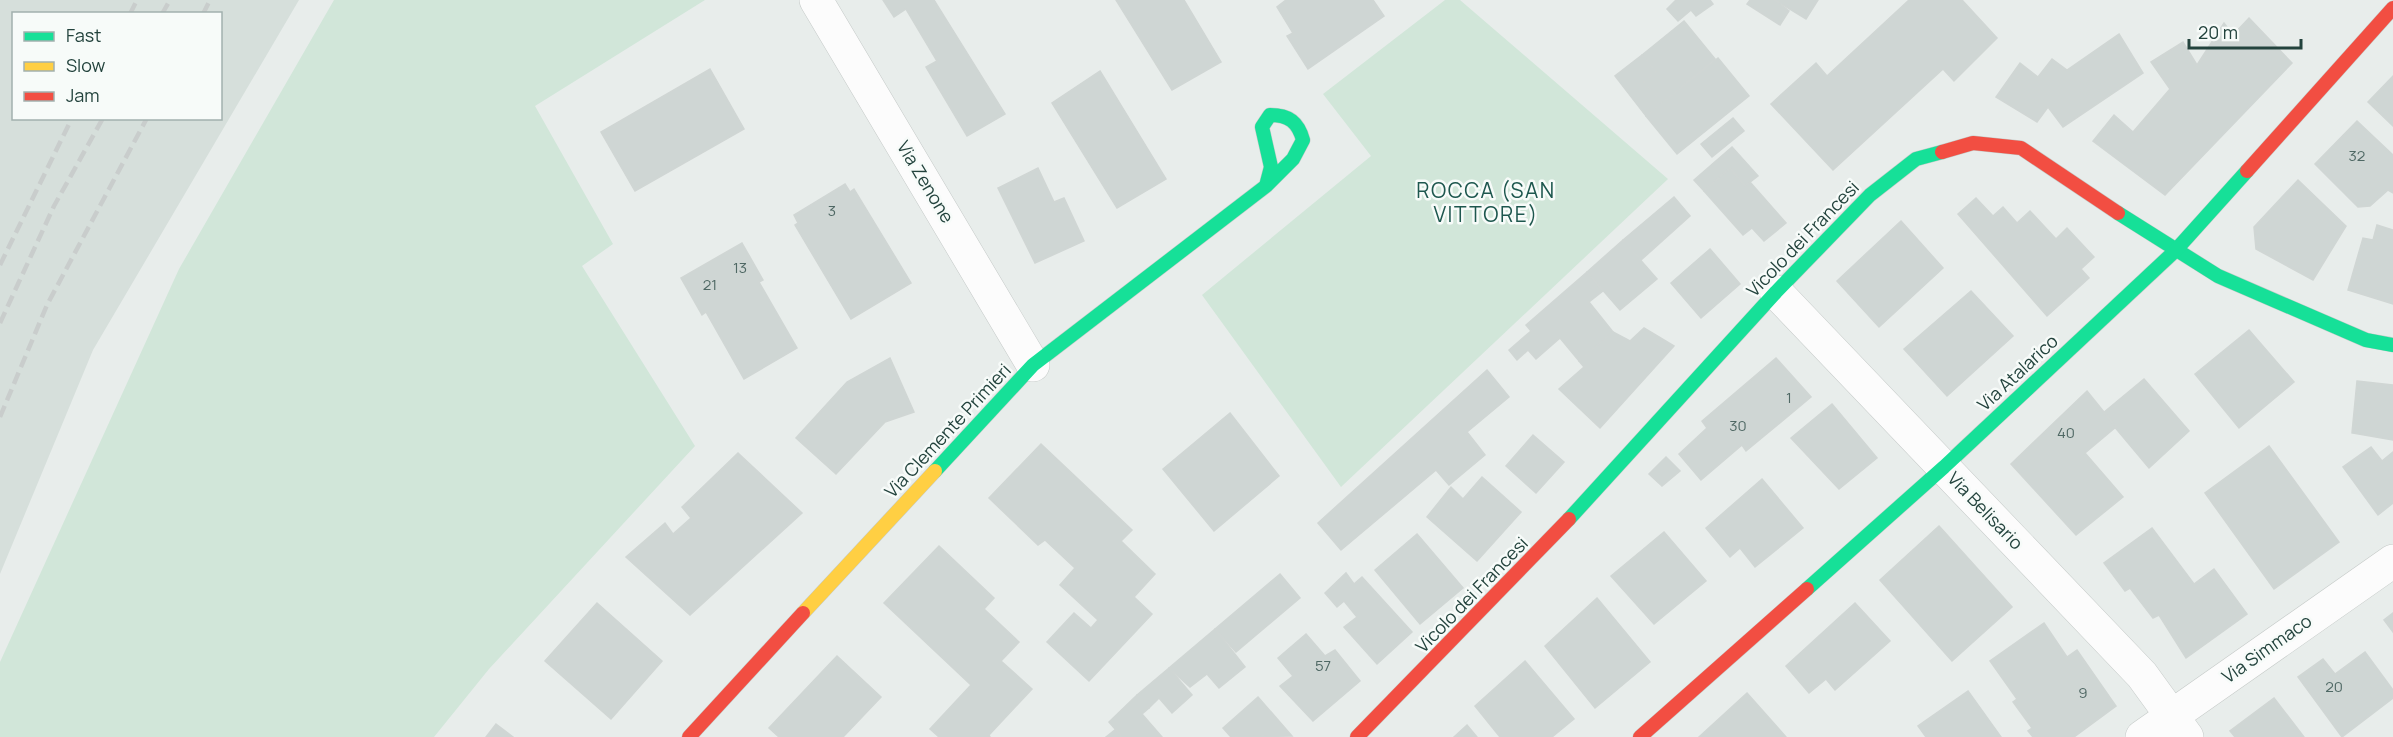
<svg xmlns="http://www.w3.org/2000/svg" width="2393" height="737" viewBox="0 0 2393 737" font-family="Manrope,sans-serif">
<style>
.built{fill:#d6dfdb;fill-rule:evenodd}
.green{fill:#d1e6d9}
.building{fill:#cfd6d4;stroke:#d0d6d4;stroke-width:1.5}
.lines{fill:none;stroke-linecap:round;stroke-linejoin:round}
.street-casing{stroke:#c5cac8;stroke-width:34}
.fast-casing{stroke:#c3cbc8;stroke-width:15}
.slow-casing{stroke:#c3cbc8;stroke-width:15}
.jam-casing{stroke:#c3cbc8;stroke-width:15}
.street{stroke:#fcfcfc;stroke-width:33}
.fast{stroke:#16e098;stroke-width:14}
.slow{stroke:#ffcf43;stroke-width:14}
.jam{stroke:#f24e42;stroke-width:14}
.rail{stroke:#c9cdcc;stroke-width:4.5;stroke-dasharray:12 6;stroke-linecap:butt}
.labels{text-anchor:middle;stroke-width:5;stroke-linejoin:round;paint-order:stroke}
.number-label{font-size:15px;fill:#4f6864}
.street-label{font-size:18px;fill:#23433d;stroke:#f7fbf9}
.quarter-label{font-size:21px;letter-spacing:1.5px;fill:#1d574e;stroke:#f7fbf9}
</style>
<rect width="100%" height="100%" fill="#e8edeb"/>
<path class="built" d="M0,0H299L93,350L0,574ZM14,14H220V118H14Z"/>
<g class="green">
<path d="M334,0H705L535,106L613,244L582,266L695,446L489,669L434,737H0V662L179,269Z"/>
<path d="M1445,0H1460L1668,179L1341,487L1202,295L1371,156L1323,94Z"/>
</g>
<g class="building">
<path d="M883,0H934L1005,114L967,136L926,67L937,61L906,9L894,17Z"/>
<path d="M1116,0H1184L1221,62L1172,90Z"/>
<path d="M1286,0H1373L1384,16L1308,69L1287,36L1293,33L1277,7Z"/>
<path d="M1676,0H1710L1713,4L1696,16L1691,10L1678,21L1667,9Z"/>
<path d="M1750,0H1775L1789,11L1780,25L1747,4Z"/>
<path d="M1775,0H1818L1806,19Z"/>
<path d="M1909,0H1962L1997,38L1954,81L1943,69L1833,170L1771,104L1816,63L1827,76Z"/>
<path d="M2249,18L2292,63L2165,195L2093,141L2114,115L2133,132L2170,89L2151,62L2183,42L2197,65L2224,23L2233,35Z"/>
<path d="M1684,21L1715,59L1662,103L1644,82L1656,72L1642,55Z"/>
<path d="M2119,34L2143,73L2063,127L2048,107L2037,122L1996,97L2020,63L2038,77L2052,59L2067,70Z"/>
<path d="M1642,55L1656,72L1644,82L1662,103L1646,116L1615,76Z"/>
<path d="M1718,58L1749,96L1677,154L1646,116Z"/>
<path d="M710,69L744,129L635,191L601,132Z"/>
<path d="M1100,71L1166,179L1117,208L1052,103Z"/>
<path d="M2393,76V126L2368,102Z"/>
<path d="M1733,118L1744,131L1712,157L1701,144Z"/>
<path d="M2357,121L2393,155V193L2388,190L2370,206L2358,207L2315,164Z"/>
<path d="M1732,147L1758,176L1745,186L1730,168L1704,191L1694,180Z"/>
<path d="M1038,168L1054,202L1064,198L1084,241L1035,263L998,188Z"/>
<path d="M1730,168L1745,186L1750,182L1786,223L1764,241L1752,228L1743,235L1704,191Z"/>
<path d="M2298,180L2346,226L2313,280L2256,249L2254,227Z"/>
<path d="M845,184L850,192L854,189L911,283L851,319L795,225L798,223L794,215Z"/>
<path d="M1674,197L1690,216L1641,260L1623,240Z"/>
<path d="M1976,198L1993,216L2003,207L2017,223L2030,211L2056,239L2067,228L2094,257L2081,269L2089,278L2047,316L1958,214Z"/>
<path d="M1901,221L1943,268L1879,327L1837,281Z"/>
<path d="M2377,225L2393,230V304L2348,290L2363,238L2373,240Z"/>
<path d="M1623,240L1657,279L1620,310L1587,272Z"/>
<path d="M742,243L763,280L759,282L797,348L744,379L706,312L702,315L681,278Z"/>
<path d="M1710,249L1740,284L1701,318L1671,283Z"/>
<path d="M1587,272L1603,291L1589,302L1613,332L1579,361L1560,338L1536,359L1528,350L1517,360L1509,350L1531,331L1526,325Z"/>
<path d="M1971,291L2013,336L1947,396L1904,349Z"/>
<path d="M1644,328L1674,346L1600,428L1559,389L1584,367L1579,361L1613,332L1630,341Z"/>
<path d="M2249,330L2294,382L2239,428L2195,374Z"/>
<path d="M890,358L914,412L885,422L836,474L796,438L847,382Z"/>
<path d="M1776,358L1811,397L1746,451L1742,445L1701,480L1679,454L1707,428L1702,421Z"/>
<path d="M1487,370L1509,397L1467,432L1485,455L1449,485L1436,470L1341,550L1318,523Z"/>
<path d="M2144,379L2189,431L2149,468L2103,413Z"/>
<path d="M2357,381L2393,385V440L2352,433Z"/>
<path d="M2087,391L2116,427L2085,453L2123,497L2076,535L2011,464Z"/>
<path d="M1832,404L1877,458L1839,489L1791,438Z"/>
<path d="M1230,413L1279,476L1214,531L1163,469Z"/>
<path d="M1533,435L1564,462L1536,493L1506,466Z"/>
<path d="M1041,444L1132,530L1121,541L1155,574L1134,597L1152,614L1089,681L1047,642L1074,613L1091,628L1098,620L1060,585L1075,568L1045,540L1038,545L989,498Z"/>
<path d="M2269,446L2339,542L2274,589L2205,493Z"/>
<path d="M2371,447L2382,461L2393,452V503L2378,515L2343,467Z"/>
<path d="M738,453L802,513L690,615L626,557L665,523L673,534L691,518L682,507Z"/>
<path d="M1666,457L1680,471L1662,486L1649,474Z"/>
<path d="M1482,477L1521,512L1477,561L1427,517L1451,487L1463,499Z"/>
<path d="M1762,479L1803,528L1755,567L1740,548L1730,557L1706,528Z"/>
<path d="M1939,526L2012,607L1952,661L1880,580Z"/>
<path d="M2152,528L2194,584L2214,569L2247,614L2186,658L2159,615L2153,618L2130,588L2125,591L2104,563Z"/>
<path d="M1664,532L1706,581L1654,624L1611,576Z"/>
<path d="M1417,534L1463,588L1420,624L1375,570Z"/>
<path d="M939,546L994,598L984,609L1019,642L1001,661L1032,689L989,735L990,737H939L930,729L971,685L884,603Z"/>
<path d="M1346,573L1354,584L1362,577L1412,632L1377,664L1344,627L1357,617L1344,601L1337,607L1325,593Z"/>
<path d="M1280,574L1300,598L1236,652L1215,629Z"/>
<path d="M1597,598L1650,662L1595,708L1545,646Z"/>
<path d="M597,603L662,661L611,719L545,661Z"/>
<path d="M1855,603L1890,641L1835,690L1826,679L1809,693L1786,666Z"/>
<path d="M2393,613V632L2384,620Z"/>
<path d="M2044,623L2067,657L2077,650L2116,706L2074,737H2033L2028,731L2032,728L2013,702L2017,699L1990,661Z"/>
<path d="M1215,629L1245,667L1219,688L1207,674L1190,687L1169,668Z"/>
<path d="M1306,634L1325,656L1335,650L1360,681L1313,721L1280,686L1293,676L1278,658Z"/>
<path d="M2365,652L2393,690V698L2342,737L2298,677L2323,659L2335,674Z"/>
<path d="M837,656L881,697L843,737H779L769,728Z"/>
<path d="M1525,661L1574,719L1552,737H1500L1475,706Z"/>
<path d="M1169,668L1192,695L1172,713L1159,698L1149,708L1137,695Z"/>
<path d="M1968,691L2001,737H1926L1918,726Z"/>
<path d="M1747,693L1786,737H1699Z"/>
<path d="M1137,695L1149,708L1142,714L1162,737H1122L1109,722Z"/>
<path d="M1258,697L1292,736L1231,737L1223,728Z"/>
<path d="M2274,698L2304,737H2235L2230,731Z"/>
<path d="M496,724L513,737H486Z"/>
<path d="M1467,725L1477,737H1454Z"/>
<path d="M1116,729L1122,737H1106Z"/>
</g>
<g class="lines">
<g class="street-casing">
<g id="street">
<path d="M816,0L1033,365"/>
<path d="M1776,292L2142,675L2187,737"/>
<path d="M2142,737L2393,561"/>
</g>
</g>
<g class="fast-casing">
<g id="fast">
<path d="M2118,213L2218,276L2366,340L2393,345"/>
<path d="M935,471L1033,365L1266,186L1293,159L1303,140C1298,122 1289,115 1270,115L1262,127L1271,167L1266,186"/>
<path d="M1569,519L1776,292L1870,195L1916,159L1942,152"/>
<path d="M1807,589L1944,467L2175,251L2247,171"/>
</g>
</g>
<g class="slow-casing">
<path id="slow" d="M803,613L935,471"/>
</g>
<g class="jam-casing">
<g id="jam">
<path d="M1942,152L1973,143L2021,148L2118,213"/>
<path d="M2247,171L2393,8"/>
<path d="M689,737L803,613"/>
<path d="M1357,737L1569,519"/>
<path d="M1640,737L1807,589"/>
</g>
</g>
<use href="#street" class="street"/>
<use href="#fast" class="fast"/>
<use href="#slow" class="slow"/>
<use href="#jam" class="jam"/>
<g class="rail">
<path d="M130,14L137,0"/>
<path d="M162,14L170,0"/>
<path d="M203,14L210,0"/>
<path d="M0,265L72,118"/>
<path d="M0,323L54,206L103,118"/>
<path d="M0,417L47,305L147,118"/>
</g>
</g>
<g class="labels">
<g class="number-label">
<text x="2357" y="161">32</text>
<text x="832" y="216">3</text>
<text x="740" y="273">13</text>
<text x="710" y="290">21</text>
<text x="1789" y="403">1</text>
<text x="1738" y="431">30</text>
<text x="2066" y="438">40</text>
<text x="1323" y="671">57</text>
<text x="2334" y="692">20</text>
<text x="2083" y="698">9</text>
</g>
<g class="street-label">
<text transform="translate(925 182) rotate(59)" y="6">Via Zenone</text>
<text transform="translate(1803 239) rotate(-46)" y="6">Vicolo dei Francesi</text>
<text transform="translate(2018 373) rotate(-43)" y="6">Via Atalarico</text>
<text transform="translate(948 431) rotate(-47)" y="6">Via Clemente Primieri</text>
<text transform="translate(1985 511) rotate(46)" y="6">Via Belisario</text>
<text transform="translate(1472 595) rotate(-46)" y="6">Vicolo dei Francesi</text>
<text transform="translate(2267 649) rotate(-35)" y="6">Via Simmaco</text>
</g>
<g class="quarter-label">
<text x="1486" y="198">ROCCA (SAN<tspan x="1486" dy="24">VITTORE)</tspan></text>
</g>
</g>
<rect x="12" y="12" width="210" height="108" fill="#f7fbf9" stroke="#a2b1ae" stroke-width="1.5"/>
<rect x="24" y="32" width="30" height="9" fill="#16e098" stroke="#a2b1ae" stroke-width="1.5"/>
<text x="66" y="42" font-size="18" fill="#23433d">Fast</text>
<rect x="24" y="62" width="30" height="9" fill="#ffcf43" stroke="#a2b1ae" stroke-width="1.5"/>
<text x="66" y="72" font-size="18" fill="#23433d">Slow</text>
<rect x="24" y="92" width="30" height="9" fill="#f24e42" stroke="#a2b1ae" stroke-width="1.5"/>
<text x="66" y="102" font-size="18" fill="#23433d">Jam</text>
<path d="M2189 39v9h112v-9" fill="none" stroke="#23433d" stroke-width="3"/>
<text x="2198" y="39" font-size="18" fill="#23433d" stroke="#f7fbf9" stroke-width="4.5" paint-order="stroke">20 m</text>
</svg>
